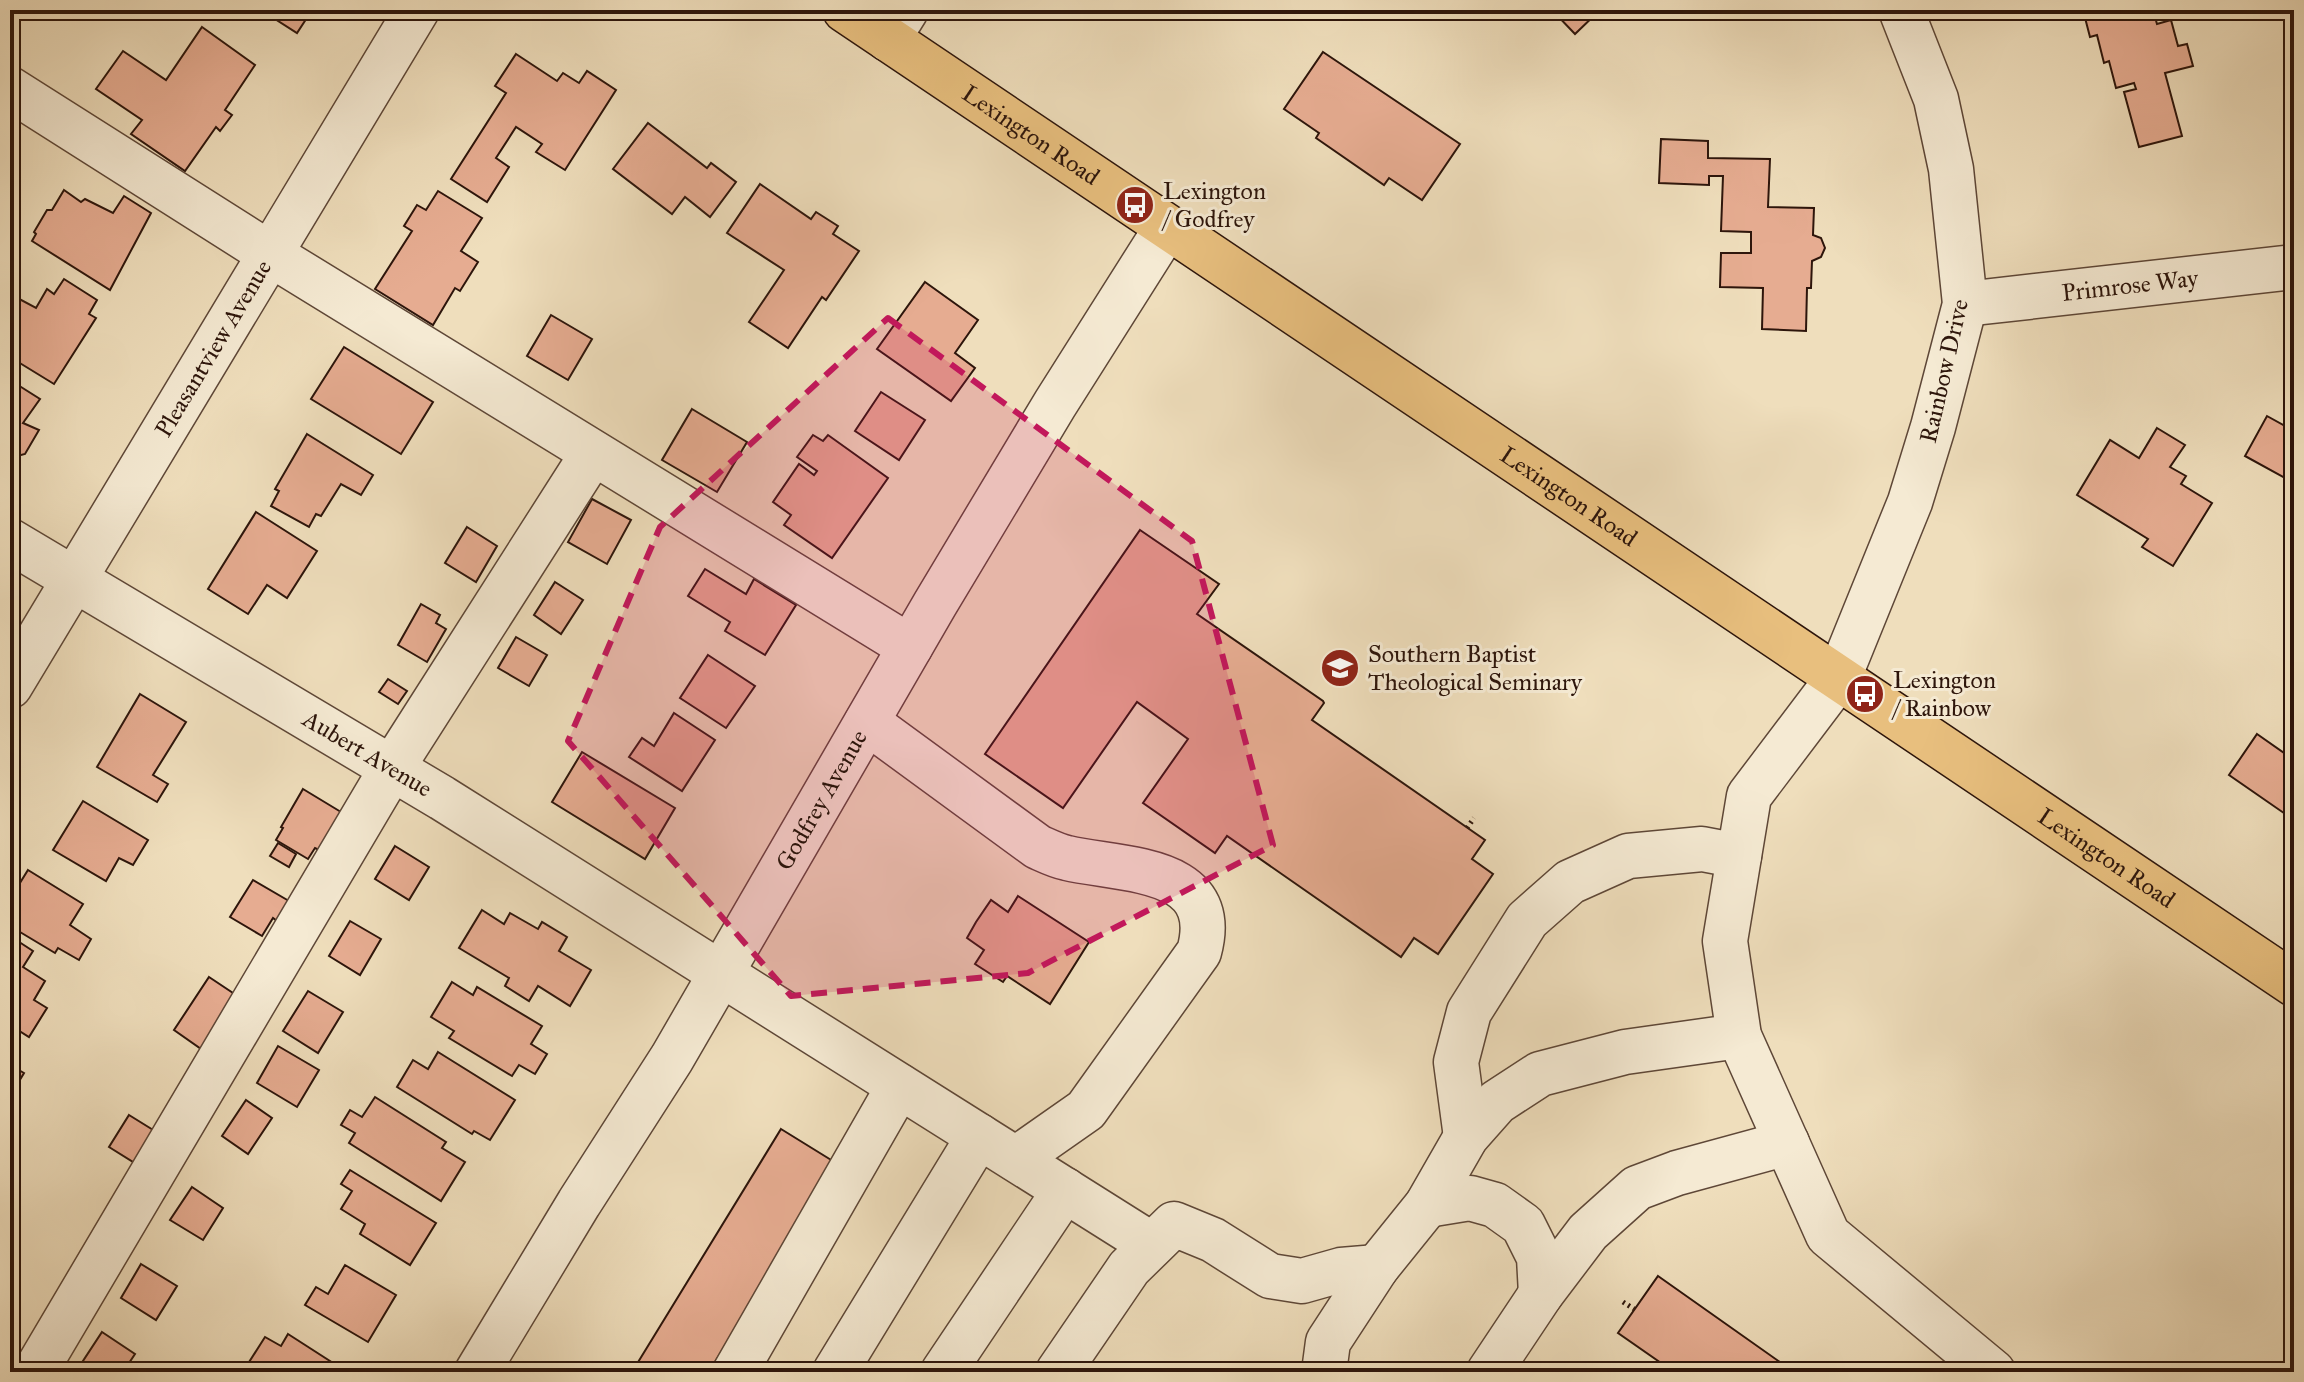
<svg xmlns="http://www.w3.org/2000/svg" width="2304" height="1382" viewBox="0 0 2304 1382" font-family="'IM FELL Great Primer',serif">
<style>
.building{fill:#e6ac91;stroke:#2d150b;stroke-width:2}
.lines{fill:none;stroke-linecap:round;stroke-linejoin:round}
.minor-casing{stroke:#5e4737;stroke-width:47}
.major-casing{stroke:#2d150b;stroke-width:47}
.path{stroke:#2d150b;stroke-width:5;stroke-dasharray:2 4;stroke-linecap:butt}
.minor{stroke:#f5ead3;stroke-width:44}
.major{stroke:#e8bf7e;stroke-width:44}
.marked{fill:#c2185b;fill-opacity:0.2;stroke:#c2185b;stroke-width:6;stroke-dasharray:16 10;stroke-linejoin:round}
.labels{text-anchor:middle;stroke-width:6;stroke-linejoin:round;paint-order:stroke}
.street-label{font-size:24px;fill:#2d150b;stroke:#f5ead3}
.poi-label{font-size:24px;fill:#2d150b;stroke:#f5ead3;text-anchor:start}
</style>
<rect width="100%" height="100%" fill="#efdebc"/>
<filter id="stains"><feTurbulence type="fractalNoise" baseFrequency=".0025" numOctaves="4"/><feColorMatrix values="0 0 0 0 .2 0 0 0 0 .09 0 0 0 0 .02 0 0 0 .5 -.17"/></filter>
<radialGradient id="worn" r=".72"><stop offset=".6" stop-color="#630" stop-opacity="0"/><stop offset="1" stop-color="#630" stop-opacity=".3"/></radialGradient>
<g class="building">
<path d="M261,10H312L297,33Z"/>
<path d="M1552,10H1600L1575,34Z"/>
<path d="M2075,10H2153L2157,24L2171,20L2178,46L2187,44L2193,66L2165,73L2182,136L2139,147L2124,92L2136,89L2134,83L2116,88L2109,61L2104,63L2097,35L2090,37L2083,10L2075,12Z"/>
<path d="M202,27L255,65L225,110L232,115L220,131L216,127L185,171L131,134L142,120L96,89L123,51L166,80Z"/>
<path d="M1323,52L1460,144L1422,200L1389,178L1384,185L1316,138L1319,133L1284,109Z"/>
<path d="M516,54L557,81L563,73L579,83L587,71L616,90L565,170L536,152L542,144L516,127L496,158L509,167L487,202L451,179L506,93L495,86Z"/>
<path d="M648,123L707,168L711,163L736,182L710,217L685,197L672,214L613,169Z"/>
<path d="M1661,139L1708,141V158L1770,159L1768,207L1814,208L1813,235L1821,238L1825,248L1821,257L1812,261L1811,288H1807L1806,331L1762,329L1763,288L1720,287L1721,253H1751V232L1721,231L1723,176H1709V185L1659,183Z"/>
<path d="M760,184L811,219L816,212L838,226L833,234L859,251L826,300L822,297L788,348L749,322L784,270L727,233Z"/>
<path d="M64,190L81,202L85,199L113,213L124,196L151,213L110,290L32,241L36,234L34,232L47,210H52Z"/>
<path d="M438,191L482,218L461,251L478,262L460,291L455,288L433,325L375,289L412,231L404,226L417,205L426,210Z"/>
<path d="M64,279L97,300L89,314L96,318L54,384L10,357V349L17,337L10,333V294L36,308L47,289L54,294Z"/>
<path d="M925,282L978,320L955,353L975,368L951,401L877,349Z"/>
<path d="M551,315L592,339L568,380L527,356Z"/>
<path d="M344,347L433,402L401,454L311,399Z"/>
<path d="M10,380L40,399L23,423L39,430L25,454L10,458Z"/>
<path d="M881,392L925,420L899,460L855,431Z"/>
<path d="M692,409L747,442L717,492L662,460Z"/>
<path d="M2267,416L2294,431V483L2245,456Z"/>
<path d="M2157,428L2185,445L2170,467L2186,476L2181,484L2212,503L2173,566L2142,547L2148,539L2077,495L2110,440L2139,458Z"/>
<path d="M307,434L373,475L361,495L341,484L321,516L316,514L309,527L271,506L279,491L275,489Z"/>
<path d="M813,435L823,441L828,435L888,478L832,558L784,525L791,515L773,502L799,464L814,475L817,471L797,457Z"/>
<path d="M592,499L631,520L607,564L568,542Z"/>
<path d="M256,512L317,551L287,598L267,585L248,614L208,589Z"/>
<path d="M467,527L497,546L476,582L445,563Z"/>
<path d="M1140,530L1219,584L1197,614L1323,701L1324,703L1312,720L1485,840L1472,859L1493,874L1438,954L1414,938L1401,957L1227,836L1215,853L1143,803L1188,739L1137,702L1063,808L985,754Z"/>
<path d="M705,569L746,594L754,579L796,605L765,655L725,631L730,622L688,596Z"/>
<path d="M555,582L583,600L561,634L534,615Z"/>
<path d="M421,604L440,615L436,623L446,629L427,662L398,645Z"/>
<path d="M516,637L547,655L529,686L498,668Z"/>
<path d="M708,655L755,686L726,728L680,698Z"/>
<path d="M388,679L407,691L398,704L379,692Z"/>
<path d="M140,694L186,722L153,775L168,784L157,802L97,767Z"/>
<path d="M674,713L715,740L682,791L629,757L642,738L654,746Z"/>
<path d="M2257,734L2294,760V820L2229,775Z"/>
<path d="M582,752L675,808L645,859L552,802Z"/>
<path d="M303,789L341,812L319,850L315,848L308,859L276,840L283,828L281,827Z"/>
<path d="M83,801L148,840L133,865L119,858L106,881L53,850Z"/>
<path d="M278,843L296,854L289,867L270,856Z"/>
<path d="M395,846L429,867L409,900L375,879Z"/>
<path d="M28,870L83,904L70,925L91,939L79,960L58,948L55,953L10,926V899Z"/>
<path d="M253,880L289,901L277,921L273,918L262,936L230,917Z"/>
<path d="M1018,896L1089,942L1050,1004L1007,976L1003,982L975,964L984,950L967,938L976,922L991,900L1008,912Z"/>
<path d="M482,910L504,924L510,913L538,929L542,922L567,937L559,951L591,970L570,1006L538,986L529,1001L505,986L509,978L459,948Z"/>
<path d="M350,921L381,939L360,975L329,956Z"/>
<path d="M10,936L33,951L23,967L45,981L34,1000L47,1008L29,1037L10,1025Z"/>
<path d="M209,977L239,997L204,1051L174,1030Z"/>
<path d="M452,982L473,995L477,987L542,1026L531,1044L547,1054L535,1074L519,1065L512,1076L449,1038L454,1031L431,1017Z"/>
<path d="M308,991L343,1012L318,1053L283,1031Z"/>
<path d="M278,1046L319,1070L297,1107L257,1083Z"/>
<path d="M438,1052L515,1100L490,1140L474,1131L472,1134L397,1087L413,1060L428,1069Z"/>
<path d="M10,1065L24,1073L12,1093L10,1092Z"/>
<path d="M375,1097L446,1142L442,1148L465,1162L441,1201L349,1143L355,1133L341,1125L350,1110L362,1117Z"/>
<path d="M246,1100L272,1118L248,1154L222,1136Z"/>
<path d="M129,1115L158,1133L138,1165L109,1147Z"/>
<path d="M781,1129L836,1163L709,1372H632Z"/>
<path d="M350,1170L436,1223L410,1265L360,1234L365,1224L341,1209L352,1191L341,1184Z"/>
<path d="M192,1187L223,1208L203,1240L170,1220Z"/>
<path d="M141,1264L177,1286L156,1320L121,1298Z"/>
<path d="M345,1265L396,1295L368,1342L305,1305L316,1287L328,1294Z"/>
<path d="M1658,1276L1794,1372H1674L1618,1333Z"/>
<path d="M102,1332L135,1354L123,1372H94L81,1364Z"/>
<path d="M288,1334L347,1372H247L244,1370L265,1337L281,1346Z"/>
</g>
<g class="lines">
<g class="minor-casing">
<g id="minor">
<path d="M1901,10L1936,99L1951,169L1965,304L1933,427L1910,502L1839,677L1749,796L1725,941L1739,1036L1828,1235L1993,1372"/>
<path d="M888,39L906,10"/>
<path d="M10,89L270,254L910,647"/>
<path id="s1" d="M1965,304L2294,267"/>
<path id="s2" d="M10,541L442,798L1152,1245"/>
<path id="s3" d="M10,686L417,10"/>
<path d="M867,722L1038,847C1047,851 1057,856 1067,858C1122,871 1223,865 1199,952L1086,1110L1016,1159"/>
<path d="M1466,1137L1456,1062L1469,1012L1527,920L1570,882L1628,856L1702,849L1739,856"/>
<path d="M1427,1205L1470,1198L1495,1205L1523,1225L1539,1257L1541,1294"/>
<path d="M35,1372L392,768L593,453"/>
<path id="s4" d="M477,1372L579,1203L672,1058L935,604L1055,404L1167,227"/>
<path d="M735,1372L899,1086"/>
<path d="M835,1372L979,1136"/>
<path d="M943,1372L1065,1190"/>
<path d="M1058,1372L1129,1268L1174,1224L1213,1240L1270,1276L1302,1281L1341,1270L1377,1267"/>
<path d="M1324,1372L1328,1342L1377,1267L1427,1205L1466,1137L1497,1102L1540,1074L1625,1052L1739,1036"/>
<path d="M1489,1372L1541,1294L1588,1232L1637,1188L1677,1173L1787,1143"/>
</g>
</g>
<g class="major-casing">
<g id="major">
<path id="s5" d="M845,10L2294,984"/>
</g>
</g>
<g class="path">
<path d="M1467,828L1474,818"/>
<path d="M1623,1302L1634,1309"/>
</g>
<use href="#minor" class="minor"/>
<use href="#major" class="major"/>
</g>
<path class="marked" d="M888,318L1192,541L1273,845L1028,973L791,996L568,741L660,527Z"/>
<defs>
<g id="bus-disc" transform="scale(2)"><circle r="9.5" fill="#8f2418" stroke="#f5ead3"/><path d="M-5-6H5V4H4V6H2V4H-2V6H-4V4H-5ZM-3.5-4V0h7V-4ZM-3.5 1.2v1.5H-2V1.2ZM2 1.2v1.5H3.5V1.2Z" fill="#fff"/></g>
<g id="university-disc" transform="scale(2)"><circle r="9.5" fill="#8f2418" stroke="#f5ead3"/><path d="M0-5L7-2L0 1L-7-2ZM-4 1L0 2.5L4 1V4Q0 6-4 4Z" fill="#fff"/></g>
</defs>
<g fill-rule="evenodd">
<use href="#bus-disc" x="1135" y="205"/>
<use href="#university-disc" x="1340" y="668"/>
<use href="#bus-disc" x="1865" y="694"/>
</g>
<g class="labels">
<g class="street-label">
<text dy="8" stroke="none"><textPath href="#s5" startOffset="224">Lexington Road</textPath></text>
<text dy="8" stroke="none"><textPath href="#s1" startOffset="166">Primrose Way</textPath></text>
<text dy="8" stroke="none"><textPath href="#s3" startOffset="394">Pleasantview Avenue</textPath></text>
<text transform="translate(1944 371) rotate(-77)" y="8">Rainbow Drive</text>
<text dy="8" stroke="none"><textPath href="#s5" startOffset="872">Lexington Road</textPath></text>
<text dy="8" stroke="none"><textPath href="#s2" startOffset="416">Aubert Avenue</textPath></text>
<text dy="8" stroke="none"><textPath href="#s4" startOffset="668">Godfrey Avenue</textPath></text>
<text dy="8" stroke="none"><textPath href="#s5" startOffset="1520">Lexington Road</textPath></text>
</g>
<g class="poi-label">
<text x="1163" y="199">Lexington<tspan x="1163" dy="28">/ Godfrey</tspan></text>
<text x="1368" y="662">Southern Baptist<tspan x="1368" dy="28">Theological Seminary</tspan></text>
<text x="1893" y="688">Lexington<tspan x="1893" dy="28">/ Rainbow</tspan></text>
</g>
</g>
<rect width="2304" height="1382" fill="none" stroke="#efdebc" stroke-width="40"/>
<rect x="12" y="12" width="2280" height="1358" fill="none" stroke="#2d150b" stroke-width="4"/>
<rect x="20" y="20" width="2264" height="1342" fill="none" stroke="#2d150b" stroke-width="2"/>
<rect width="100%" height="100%" filter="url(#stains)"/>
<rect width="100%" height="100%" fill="url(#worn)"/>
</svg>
